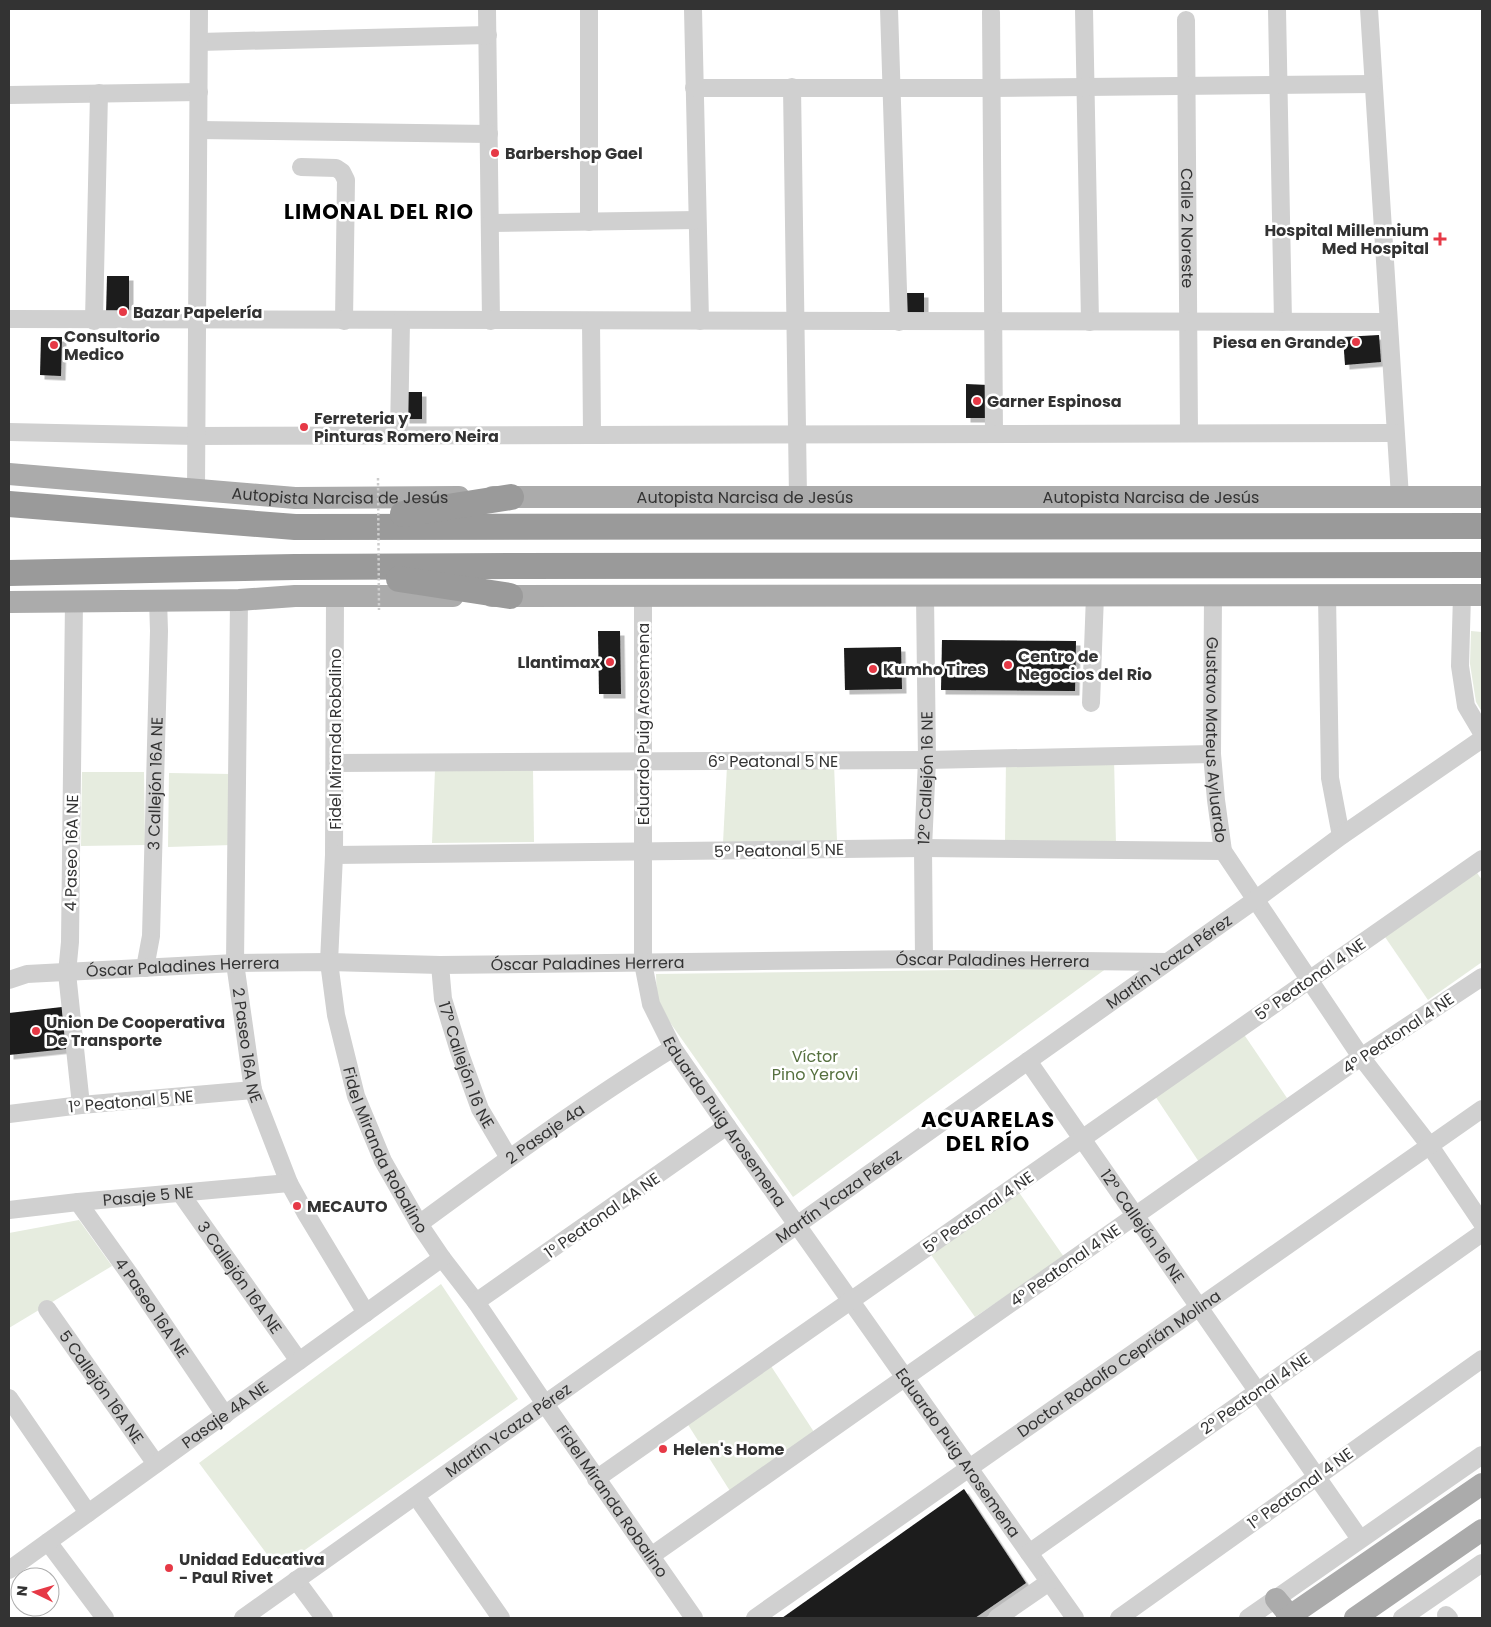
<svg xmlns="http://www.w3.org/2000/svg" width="1491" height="1627" viewBox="0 0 1491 1627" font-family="Poppins,sans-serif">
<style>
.green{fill:#e6ecdf}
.building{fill:#1a1a1a;filter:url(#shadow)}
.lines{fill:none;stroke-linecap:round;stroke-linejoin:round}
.minor{stroke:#d0d0d0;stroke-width:18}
.major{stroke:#ababab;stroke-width:22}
.highway{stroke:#9a9a9a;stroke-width:26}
.path-bridge{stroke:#cdcdcd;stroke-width:2.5;stroke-dasharray:2.5 2.5;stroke-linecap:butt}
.poi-dot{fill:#e63946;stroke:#fff;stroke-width:2}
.labels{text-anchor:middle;stroke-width:5;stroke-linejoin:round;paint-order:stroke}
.poi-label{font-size:16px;font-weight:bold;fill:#333;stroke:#fff;text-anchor:start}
.street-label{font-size:16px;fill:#333;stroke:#fff}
.park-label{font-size:16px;fill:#56703f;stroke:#fff}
.district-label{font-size:21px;font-weight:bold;letter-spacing:1px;fill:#000;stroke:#fff}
</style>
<defs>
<filter id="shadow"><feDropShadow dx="4.5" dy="4.5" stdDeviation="0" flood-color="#0004"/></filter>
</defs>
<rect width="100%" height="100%" fill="#fff"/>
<g class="green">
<path d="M1471,631L1482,632V712L1476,702L1470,664Z"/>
<path d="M1114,758L1116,844L1005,843L1006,759Z"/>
<path d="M834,764L837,841L723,843L727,766Z"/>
<path d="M533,769L534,842L432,843L435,770Z"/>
<path d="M82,772H144L145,845L81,846Z"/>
<path d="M169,773L232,774V845L168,847Z"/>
<path d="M1475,870L1482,880V962L1428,1000L1383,934Z"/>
<path d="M1107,968L793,1197L657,1004L656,974Z"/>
<path d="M1243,1033L1287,1098L1199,1162L1155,1096Z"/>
<path d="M1018,1191L1064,1257L975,1317L929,1252Z"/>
<path d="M79,1220L112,1266L9,1328V1233Z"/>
<path d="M441,1284L518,1399L278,1569L199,1463Z"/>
<path d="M769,1363L814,1432L730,1491L685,1420Z"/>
</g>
<g class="building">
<path d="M107,276H129V316L106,315Z"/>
<rect x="905" y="293" width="19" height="20"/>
<path d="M1379,335L1381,362L1345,365L1343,337Z"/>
<path d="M41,337H62L61,376L40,375Z"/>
<path d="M966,384L988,385V418H966Z"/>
<rect x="405" y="392" width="17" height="27"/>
<path d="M598,631H620L621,694H599Z"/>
<path d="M942,640L1076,641L1075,691L941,690Z"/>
<path d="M901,647L902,689L845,690L844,648Z"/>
<path d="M62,1007L66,1049L9,1055V1013Z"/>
<path d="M964,1489L1026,1583L975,1618H782Z"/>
</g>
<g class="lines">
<g class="minor">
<path d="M487,9L491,321"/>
<path d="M693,9L700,321"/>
<path d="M889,9L899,322"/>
<path d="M1084,9L1090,322"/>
<path d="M1277,9L1283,322"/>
<path d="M1369,9L1400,497"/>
<path d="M991,12L994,434"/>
<path id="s1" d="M1186,20L1189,433"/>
<path d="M199,42L488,35"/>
<path d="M792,87L798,497"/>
<path d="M694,88H991L1373,84"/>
<path d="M9,95L199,92"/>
<path d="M199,130L489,134"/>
<path d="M301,167L336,168L342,172L346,180L344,321"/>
<path d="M589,222V9"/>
<path d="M490,223L697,220"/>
<path d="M9,319L1388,322"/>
<path d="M94,321L99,93"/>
<path d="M591,321L592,435"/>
<path d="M9,432L196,436L1395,433"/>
<path d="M399,435L401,321"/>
<path d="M196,490L199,9"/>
<path id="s2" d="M643,595V963L651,1004L673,1048L727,1126L1075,1618"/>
<path id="s3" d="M1213,595L1212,754L1216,800L1223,851L1361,1057L1430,1146L1482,1223"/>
<path d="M1327,595L1330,778L1341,836"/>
<path d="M1462,595L1460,666L1466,706L1482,733"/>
<path id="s4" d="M335,596L334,855L329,962L336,1015L356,1096L383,1161L419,1224L442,1258L476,1302L545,1404L694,1618"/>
<path id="s5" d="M239,600L235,963L253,1090L289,1183L305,1212L366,1313"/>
<path d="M74,601L70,942L67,973L81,1105"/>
<path d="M1091,703L1095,595"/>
<path d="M335,763L927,760L1212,754"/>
<path d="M334,855L923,848L1223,851"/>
<path id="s6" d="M924,959L923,848L927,760L925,595"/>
<path id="s7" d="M440,965L443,999L459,1051L480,1109L509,1158"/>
<path id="s8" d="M145,968L151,936L159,631L158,599"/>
<path id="s9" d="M9,980L27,974L235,963L329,962L440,965L924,959L1167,962"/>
<path id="s10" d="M1028,1061L1360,1539"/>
<path d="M9,1114L81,1105L253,1090"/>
<path id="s11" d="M181,1194L299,1361"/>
<path id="s12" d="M78,1202L133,1279L225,1415"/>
<path id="s13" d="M9,1210L78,1202L289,1183"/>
<path id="s14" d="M419,1224C502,1163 586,1102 673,1048"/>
<path d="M476,1302L727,1126"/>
<path id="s15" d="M47,1309L156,1464"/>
<path d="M9,1398L88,1513"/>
<path d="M596,1479L1482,859"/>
<path d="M416,1496L501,1618"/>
<path d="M48,1542L105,1618"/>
<path d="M1029,1553L1482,1233"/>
<path d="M651,1556L1361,1057L1482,977"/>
<path id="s16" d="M9,1570L442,1258"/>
<path d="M296,1580L324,1618"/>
<path d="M1446,1615L1449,1618"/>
<path id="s17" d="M243,1618L1255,900L1341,836L1482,739"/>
<path id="s18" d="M755,1618C997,1447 1241,1279 1482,1109"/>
<path d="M997,1618L1049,1582"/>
<path d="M1119,1618L1482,1359"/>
<path d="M1248,1618L1482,1455"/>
<path d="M1402,1618L1482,1563"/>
</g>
<g class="major">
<path id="s19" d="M9,474L295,498L459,497"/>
<path id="s20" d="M493,497H1482"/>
<path d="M492,596L1482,595"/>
<path d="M9,602L239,600L295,596H453"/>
<path d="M1276,1599L1290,1616"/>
<path d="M1287,1618L1482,1484"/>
<path d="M1355,1618L1482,1530"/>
</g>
<g class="highway">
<path d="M9,504L295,527L1482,526"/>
<path d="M403,514L511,497"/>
<path d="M9,573L295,567L510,566L1482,565"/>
<path d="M399,579L510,596"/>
</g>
<path class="path-bridge" d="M378,478L379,610"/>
</g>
<g class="poi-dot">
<circle cx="495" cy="153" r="5"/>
<path d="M1437.5 231.5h5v5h5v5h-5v5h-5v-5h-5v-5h5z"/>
<circle cx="123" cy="312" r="5"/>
<circle cx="1356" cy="342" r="5"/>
<circle cx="54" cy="345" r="5"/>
<circle cx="977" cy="401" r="5"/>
<circle cx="304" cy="427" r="5"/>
<circle cx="610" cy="662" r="5"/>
<circle cx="1008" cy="665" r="5"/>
<circle cx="873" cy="669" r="5"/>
<circle cx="36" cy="1031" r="5"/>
<circle cx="297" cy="1206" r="5"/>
<circle cx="663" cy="1449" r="5"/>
<circle cx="169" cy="1568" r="5"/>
</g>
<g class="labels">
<g class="poi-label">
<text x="505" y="159">Barbershop Gael</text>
<text x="1429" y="236" text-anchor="end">Hospital Millennium<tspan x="1429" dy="18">Med Hospital</tspan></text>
<text x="133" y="318">Bazar Papelería</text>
<text x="64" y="342">Consultorio<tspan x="64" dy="18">Medico</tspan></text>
<text x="1346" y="348" text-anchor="end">Piesa en Grande</text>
<text x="987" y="407">Garner Espinosa</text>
<text x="314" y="424">Ferreteria y<tspan x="314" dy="18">Pinturas Romero Neira</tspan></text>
<text x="1018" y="662">Centro de<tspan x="1018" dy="18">Negocios del Rio</tspan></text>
<text x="600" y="668" text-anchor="end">Llantimax</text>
<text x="883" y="675">Kumho Tires</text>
<text x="46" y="1028">Union De Cooperativa<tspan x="46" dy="18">De Transporte</tspan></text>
<text x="307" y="1212">MECAUTO</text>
<text x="673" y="1455">Helen's Home</text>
<text x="179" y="1565">Unidad Educativa<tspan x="179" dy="18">- Paul Rivet</tspan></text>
</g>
<g class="street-label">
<text dy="6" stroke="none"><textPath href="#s1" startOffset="208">Calle 2 Noreste</textPath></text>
<text dy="6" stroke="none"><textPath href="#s19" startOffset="332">Autopista Narcisa de Jesús</textPath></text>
<text dy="6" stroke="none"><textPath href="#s20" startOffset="252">Autopista Narcisa de Jesús</textPath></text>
<text dy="6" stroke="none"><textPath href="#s20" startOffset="658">Autopista Narcisa de Jesús</textPath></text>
<text transform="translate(643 724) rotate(-90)" y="6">Eduardo Puig Arosemena</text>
<text transform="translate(335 739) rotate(-90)" y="6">Fidel Miranda Robalino</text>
<text dy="6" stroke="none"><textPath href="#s3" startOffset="145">Gustavo Mateus Ayluardo</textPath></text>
<text x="773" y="767">6º Peatonal 5 NE</text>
<text dy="6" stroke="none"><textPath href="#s6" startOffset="181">12° Callejón 16 NE</textPath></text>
<text dy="6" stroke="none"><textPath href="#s8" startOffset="185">3 Callejón 16A NE</textPath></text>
<text transform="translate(779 850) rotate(-1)" y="6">5º Peatonal 5 NE</text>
<text transform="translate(71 853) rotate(-89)" y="6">4 Paseo 16A NE</text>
<text dy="6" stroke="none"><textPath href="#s9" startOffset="985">Óscar Paladines Herrera</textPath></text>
<text dy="6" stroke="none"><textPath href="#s17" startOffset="1135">Martín Ycaza Pérez</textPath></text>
<text dy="6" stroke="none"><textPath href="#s9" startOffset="580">Óscar Paladines Herrera</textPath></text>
<text dy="6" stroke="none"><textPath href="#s9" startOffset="175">Óscar Paladines Herrera</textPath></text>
<text transform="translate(1310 979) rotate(-35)" y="6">5º Peatonal 4 NE</text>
<text transform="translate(1398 1033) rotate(-34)" y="6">4º Peatonal 4 NE</text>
<text dy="6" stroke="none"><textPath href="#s5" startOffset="446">2 Paseo 16A NE</textPath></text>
<text dy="6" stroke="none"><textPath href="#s7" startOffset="104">17° Callejón 16 NE</textPath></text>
<text transform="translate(131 1101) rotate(-5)" y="6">1º Peatonal 5 NE</text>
<text dy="6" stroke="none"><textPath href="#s2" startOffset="549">Eduardo Puig Arosemena</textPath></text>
<text dy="6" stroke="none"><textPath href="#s14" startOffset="155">2 Pasaje 4a</textPath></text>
<text dy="6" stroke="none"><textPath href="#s4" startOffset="564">Fidel Miranda Robalino</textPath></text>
<text dy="6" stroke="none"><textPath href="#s13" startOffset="140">Pasaje 5 NE</textPath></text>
<text dy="6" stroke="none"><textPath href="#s17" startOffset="730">Martín Ycaza Pérez</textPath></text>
<text transform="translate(978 1212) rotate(-35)" y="6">5º Peatonal 4 NE</text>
<text transform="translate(602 1215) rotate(-35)" y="6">1º Peatonal 4A NE</text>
<text dy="6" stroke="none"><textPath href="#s10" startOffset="201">12° Callejón 16 NE</textPath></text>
<text transform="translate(1065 1265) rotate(-35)" y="6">4º Peatonal 4 NE</text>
<text dy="6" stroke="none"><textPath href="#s11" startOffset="102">3 Callejón 16A NE</textPath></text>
<text dy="6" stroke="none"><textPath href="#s12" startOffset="129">4 Paseo 16A NE</textPath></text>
<text dy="6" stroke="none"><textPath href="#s18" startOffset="444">Doctor Rodolfo Ceprián Molina</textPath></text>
<text dy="6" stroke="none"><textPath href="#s15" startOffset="95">5 Callejón 16A NE</textPath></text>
<text transform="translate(1255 1393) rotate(-35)" y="6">2º Peatonal 4 NE</text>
<text dy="6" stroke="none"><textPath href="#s16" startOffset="266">Pasaje 4A NE</textPath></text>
<text dy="6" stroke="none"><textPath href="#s17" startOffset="325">Martín Ycaza Pérez</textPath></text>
<text dy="6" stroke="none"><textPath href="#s2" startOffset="954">Eduardo Puig Arosemena</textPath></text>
<text transform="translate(1300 1488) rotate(-36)" y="6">1º Peatonal 4 NE</text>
<text dy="6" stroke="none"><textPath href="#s4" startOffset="984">Fidel Miranda Robalino</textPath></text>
</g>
<g class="park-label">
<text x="815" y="1062">Víctor<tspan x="815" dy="18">Pino Yerovi</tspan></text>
</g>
<g class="district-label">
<text x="379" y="219">LIMONAL DEL RIO</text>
<text x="988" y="1127">ACUARELAS<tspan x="988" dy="24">DEL RÍO</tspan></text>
</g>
</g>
<rect width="1491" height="1627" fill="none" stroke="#333333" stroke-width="20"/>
<g transform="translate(35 1592) rotate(275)"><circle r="24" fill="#ffffff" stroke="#adadad"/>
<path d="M0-4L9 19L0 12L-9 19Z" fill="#e63946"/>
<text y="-8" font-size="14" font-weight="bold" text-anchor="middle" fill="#333333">N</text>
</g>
</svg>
